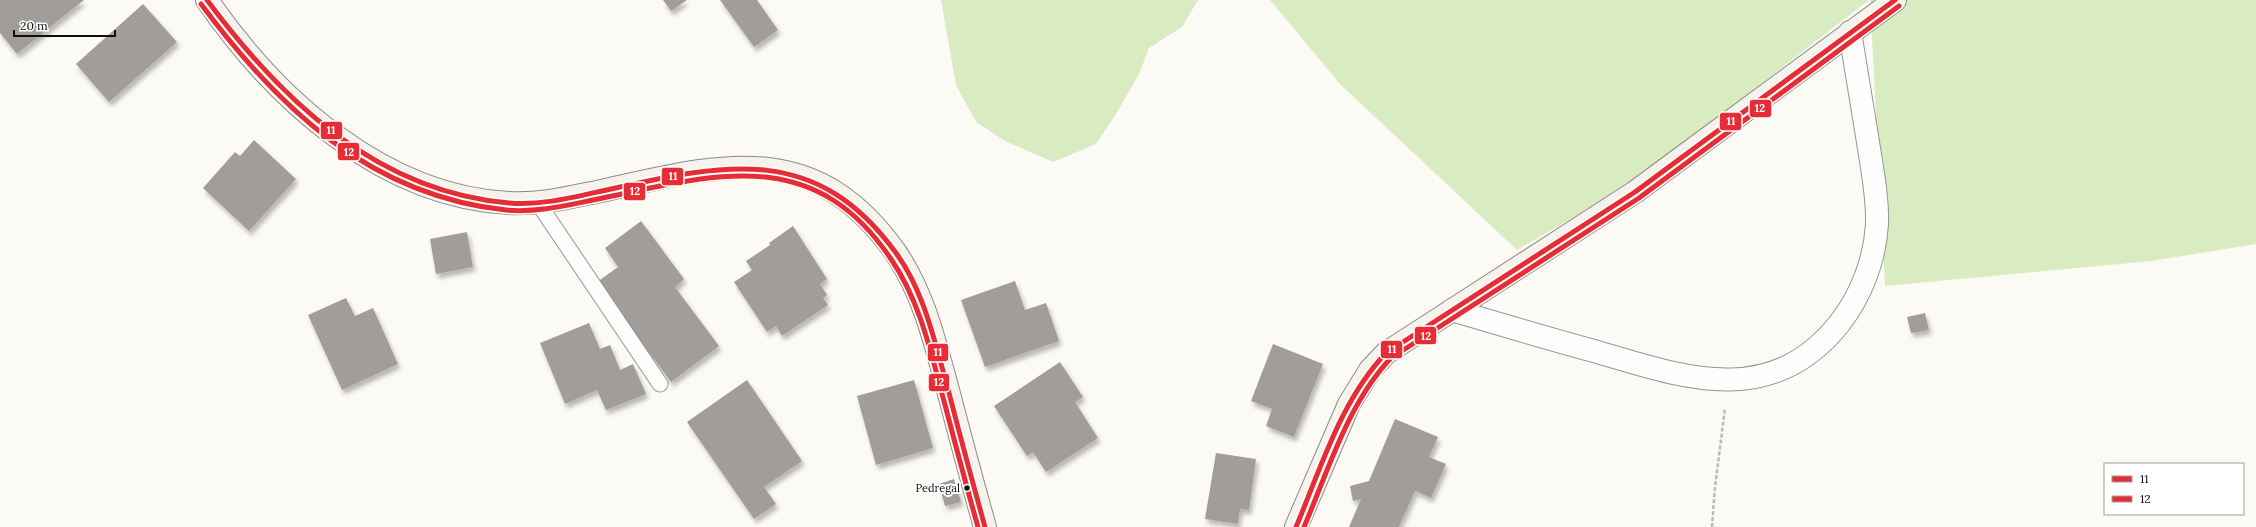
<svg xmlns="http://www.w3.org/2000/svg" width="2256" height="527" viewBox="0 0 2256 527" font-family="Lora,serif">
<style>
.forest{fill:#d9ebc1}
.building{fill:#a09d9a;filter:url(#shadow)}
.lines{fill:none;stroke-linecap:round;stroke-linejoin:round}
.lane-casing{stroke:#969593;stroke-width:17}
.street-casing{stroke:#969593;stroke-width:24}
.secondary-casing{stroke:#8c8b89;stroke-width:24}
.path{stroke:#b9b9b8;stroke-width:2.5;stroke-dasharray:4 2;stroke-linecap:butt}
.lane{stroke:#fffefe;stroke-width:15}
.street{stroke:#fffefe;stroke-width:22}
.secondary{stroke:#f5f3eb;stroke-width:22}
.bus-1-casing{stroke:#fff;stroke-width:8}
.bus-2-casing{stroke:#fff;stroke-width:8}
.bus-1{stroke:#e62c34;stroke-width:5}
.bus-2{stroke:#e62c34;stroke-width:5}
.bus-dot{fill:#0f0f0f;stroke:#fff;stroke-width:1.5}
.labels{text-anchor:middle;stroke-width:4;stroke-linejoin:round;paint-order:stroke}
.bus-label{font-size:11px;fill:#0f0f0f;stroke:#fff;text-anchor:end}
.line-badge{stroke:#fff;stroke-width:1.5}
.badge-label{font-size:11px;text-anchor:middle;font-weight:bold;fill:#fff}
</style>
<defs>
<filter id="shadow"><feDropShadow dx="2.5" dy="4.5" stdDeviation="2" flood-color="#0004"/></filter>
</defs>
<rect width="100%" height="100%" fill="#fcfaf5"/>
<g class="forest">
<path d="M941,0H1198L1182,27L1149,48L1139,74L1116,114L1096,144L1053,162L1005,141L976,122L956,85Z"/>
<path d="M1270,0H1869C1791,60 1715,121 1635,177C1597,204 1557,227 1517,250L1340,84Z"/>
<path d="M1870,0H2256V244L2151,261L1885,286Z"/>
</g>
<g class="building">
<path d="M0,0H84L17,54L0,33Z"/>
<path d="M663,0H687L671,11Z"/>
<path d="M720,0H757L778,30L754,47Z"/>
<path d="M143,4L177,42L109,102L76,64Z"/>
<path d="M254,140L296,179L249,231L203,188L235,152L240,156Z"/>
<path d="M641,221L684,279L675,287L719,346L671,382L597,282L618,267L605,248Z"/>
<path d="M793,226L827,279L820,284L827,295L823,298L828,305L782,336L776,326L767,332L734,282L752,270L746,261L770,245L769,243Z"/>
<path d="M467,232L473,267L436,274L430,239Z"/>
<path d="M1015,281L1025,310L1046,303L1059,341L985,367L961,300Z"/>
<path d="M346,298L355,316L373,308L398,364L342,390L308,315Z"/>
<path d="M1925,313L1929,330L1911,333L1907,317Z"/>
<path d="M589,323L600,349L610,345L620,370L633,364L646,394L606,410L597,390L565,404L540,343Z"/>
<path d="M1273,344L1323,364L1294,437L1266,426L1272,409L1251,401Z"/>
<path d="M1060,362L1083,397L1075,402L1098,438L1046,472L1033,452L1027,456L994,406Z"/>
<path d="M747,380L802,461L764,487L776,504L754,519L687,422Z"/>
<path d="M914,380L933,448L876,465L857,396Z"/>
<path d="M1395,419L1438,437L1429,457L1446,464L1431,498L1415,491L1399,527H1349L1361,499L1353,501L1350,486L1369,481Z"/>
<path d="M1216,453L1256,459L1249,510L1240,509L1238,524L1205,519Z"/>
<path d="M954,479L961,502L945,506L939,484Z"/>
</g>
<g class="lines">
<g class="lane-casing">
<path id="lane" d="M538,203L660,384"/>
</g>
<g class="street-casing">
<path id="street" d="M1452,310C1499,324 1546,338 1594,351C1682,377 1770,410 1839,324C1861,296 1875,260 1877,224C1878,197 1872,169 1868,142C1862,105 1856,68 1850,32"/>
</g>
<g class="secondary-casing">
<g id="secondary">
<path d="M207,0C275,99 383,197 509,203C540,205 571,197 601,191C719,165 814,136 896,253C924,294 935,343 948,390C960,436 972,481 985,527"/>
<path d="M1296,527L1349,404L1370,370L1386,353L1635,192L1895,0"/>
</g>
</g>
<path class="path" d="M1712,527L1715,487L1725,408"/>
<use href="#lane" class="lane"/>
<use href="#street" class="street"/>
<use href="#secondary" class="secondary"/>
<g class="bus-1-casing">
<g id="bus-1">
<path d="M207,0C282,101 378,192 509,203C543,206 578,196 611,189C727,163 817,144 896,253C924,291 934,340 947,385C959,432 972,480 985,527"/>
<path d="M1296,527C1321,468 1341,400 1386,353L1635,192L1895,0"/>
</g>
</g>
<g class="bus-2-casing">
<g id="bus-2">
<path d="M201,4C279,109 371,196 506,210C537,213 568,205 598,199C713,175 813,143 891,259C920,301 931,353 944,401C955,443 966,485 978,527"/>
<path d="M1304,527C1328,471 1348,403 1391,358L1639,198L1899,6"/>
</g>
</g>
<use href="#bus-1" class="bus-1"/>
<use href="#bus-2" class="bus-2"/>
</g>
<circle class="bus-dot" cx="967" cy="488" r="3.5"/>
<g class="labels">
<g class="bus-label">
<text x="960" y="492">Pedregal</text>
</g>
</g>
<g class="line-badge">
<rect x="1749" y="99" width="23" height="19" rx="4" fill="#e62c34"/>
<rect x="1719" y="112" width="23" height="19" rx="4" fill="#e62c34"/>
<rect x="320" y="121" width="23" height="19" rx="4" fill="#e62c34"/>
<rect x="337" y="142" width="23" height="19" rx="4" fill="#e62c34"/>
<rect x="661" y="167" width="23" height="19" rx="4" fill="#e62c34"/>
<rect x="623" y="182" width="23" height="19" rx="4" fill="#e62c34"/>
<rect x="1414" y="326" width="23" height="19" rx="4" fill="#e62c34"/>
<rect x="1380" y="340" width="23" height="19" rx="4" fill="#e62c34"/>
<rect x="927" y="343" width="22" height="19" rx="4" fill="#e62c34"/>
<rect x="928" y="373" width="22" height="19" rx="4" fill="#e62c34"/>
</g>
<g class="badge-label">
<text x="1760" y="112">12</text>
<text x="1731" y="125">11</text>
<text x="331" y="134">11</text>
<text x="349" y="156">12</text>
<text x="673" y="180">11</text>
<text x="635" y="195">12</text>
<text x="1426" y="340">12</text>
<text x="1392" y="353">11</text>
<text x="938" y="356">11</text>
<text x="939" y="386">12</text>
</g>
<rect x="2104" y="463" width="140" height="52" fill="#ffffff" stroke="#9f9f9f"/>
<rect x="2112" y="476" width="20" height="6" fill="#e62c34" stroke="#9f9f9f"/>
<text x="2140" y="483" font-size="12" fill="#0f0f0f">11</text>
<rect x="2112" y="496" width="20" height="6" fill="#e62c34" stroke="#9f9f9f"/>
<text x="2140" y="503" font-size="12" fill="#0f0f0f">12</text>
<path d="M14 30v6h101v-6" fill="none" stroke="#0f0f0f" stroke-width="2"/>
<text x="20" y="30" font-size="12" fill="#0f0f0f" stroke="#ffffff" stroke-width="3" paint-order="stroke">20 m</text>
</svg>
